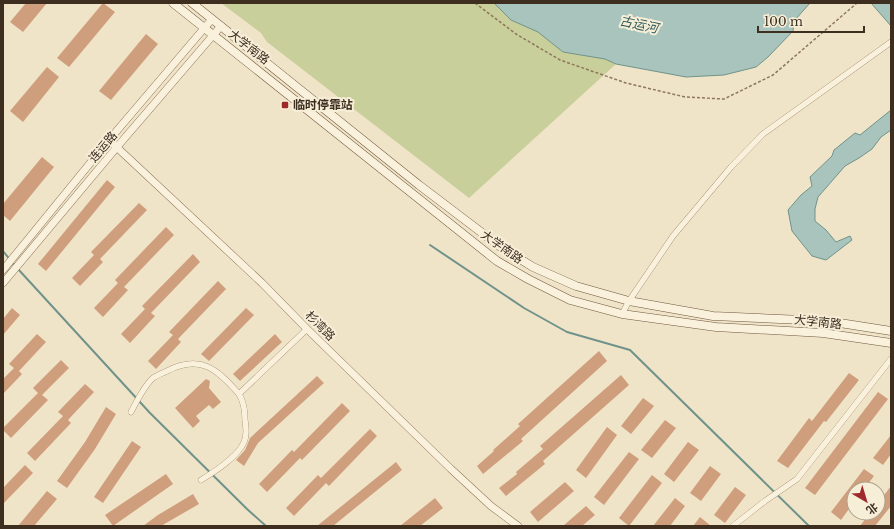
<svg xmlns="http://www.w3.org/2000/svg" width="894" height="529" viewBox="0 0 894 529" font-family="'Libre Baskerville','Noto Sans SC',serif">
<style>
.green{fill:#c9cf9b}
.water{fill:#a9c4bc;stroke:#6f938a}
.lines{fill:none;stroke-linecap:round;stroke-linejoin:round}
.stream{stroke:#6f938a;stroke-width:2}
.building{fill:#cf9f7d}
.minor-casing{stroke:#8d765c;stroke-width:6}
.tertiary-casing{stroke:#8d765c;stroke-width:8}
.secondary-casing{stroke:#6f573f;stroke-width:9}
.path{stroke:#8d765c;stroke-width:1.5;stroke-dasharray:3 2;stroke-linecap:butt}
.minor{stroke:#faf1dc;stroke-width:5.5}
.tertiary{stroke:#faf1dc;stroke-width:7}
.secondary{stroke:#faf1dc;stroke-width:8}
.poi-dot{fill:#9e2a2b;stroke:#f7eed8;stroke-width:1.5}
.labels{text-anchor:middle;stroke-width:4;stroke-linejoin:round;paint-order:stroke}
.street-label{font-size:12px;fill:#3d2e20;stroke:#f7eed8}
.poi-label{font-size:12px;font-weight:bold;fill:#3d2e20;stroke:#f7eed8;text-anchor:start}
.water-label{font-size:13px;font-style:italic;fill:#2f5d5a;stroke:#f7eed8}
</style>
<rect width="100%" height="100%" fill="#f0e4c8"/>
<path class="green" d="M221,3H494L511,20L538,32L563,52L605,59L616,64L469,198L267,42L261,33Z"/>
<g class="water">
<path d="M494,3H810L794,21L793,31L768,57L756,67L724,75L686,77L616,64L605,59L563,52L538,32L511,20Z"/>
<path d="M871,3H891V26Z"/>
<path d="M891,110V130L881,137L872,149L859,158L845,166L818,197L815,209V221L826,230L836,242L850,236L852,240L826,260L812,256L792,231L788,210L801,195L812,186L810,177L832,156L834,150L855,133L860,135Z"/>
</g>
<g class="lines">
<g class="stream">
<path d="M430,245L524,308L567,332L630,350L809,526"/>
<path d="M3,251L15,266"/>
<path d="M18,269L150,413L247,509L266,526"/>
</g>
</g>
<g class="building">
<path d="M26,3H47L23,32L10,22Z"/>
<path d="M103,3L115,12L69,67L57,58Z"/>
<path d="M146,34L158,44L111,100L99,91Z"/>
<path d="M47,67L59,77L23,122L10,111Z"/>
<path d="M42,157L54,167L10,221L3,215V204Z"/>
<path d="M107,180L115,187L46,271L38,264Z"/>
<path d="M139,203L147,210L100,259L103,262L80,286L72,278L94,255L91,252Z"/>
<path d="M166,227L174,235L124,287L128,290L103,317L94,308L118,283L115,280Z"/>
<path d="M193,254L200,262L151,313L155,316L130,343L121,334L145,309L142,306Z"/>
<path d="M218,281L226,289L178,339L181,342L156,369L148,361L173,335L169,332Z"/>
<path d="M12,308L20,315L3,335V319Z"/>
<path d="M246,308L254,315L209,361L201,354Z"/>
<path d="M37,334L46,342L19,371L22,374L3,394V379L14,368L9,364Z"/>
<path d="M275,334L282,342L240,381L233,374Z"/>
<path d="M599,351L607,361L521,439L523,441L483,474L477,466L494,451L493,450L520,426L518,424Z"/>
<path d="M61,360L69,368L42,395L48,400L11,438L3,430V428L38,393L33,388Z"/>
<path d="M849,373L859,380L826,422L824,421L788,468L777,461L809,418L812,421Z"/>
<path d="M621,375L629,385L543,461L545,464L506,496L499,488L517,474L516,472L543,449L540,446Z"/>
<path d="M317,376L324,383L258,443L244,466L236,460L245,450L250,438Z"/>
<path d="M206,379L210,381L209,388L221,402L213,409L209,405L196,416L200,421L193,428L175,408Z"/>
<path d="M85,384L94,392L68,420L71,423L35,461L27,453L63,416L58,412Z"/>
<path d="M878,392L888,399L815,495L805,488Z"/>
<path d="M643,398L654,406L631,434L621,426Z"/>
<path d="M342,403L350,411L302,460L300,458L267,492L259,484L292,450L294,452Z"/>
<path d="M106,407L116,414L95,449L67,488L57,481L85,442Z"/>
<path d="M665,420L676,428L652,458L641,450Z"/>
<path d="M607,427L617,435L586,478L576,470Z"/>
<path d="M370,429L377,436L329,486L326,483L294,516L286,508L318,475L321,478Z"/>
<path d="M891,435V454L883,465L873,458Z"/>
<path d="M132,441L141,447L103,503L94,497Z"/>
<path d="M688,442L699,450L674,482L664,474Z"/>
<path d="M629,452L639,459L604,505L594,497Z"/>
<path d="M396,462L402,470L333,526H317Z"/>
<path d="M25,465L33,473L3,504V488Z"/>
<path d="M710,466L721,474L701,501L690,493Z"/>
<path d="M864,469L874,476L864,489H854V502L841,520L831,512Z"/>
<path d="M166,474L173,484L113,526L105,515Z"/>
<path d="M652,475L662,483L629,526L619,518Z"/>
<path d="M565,482L574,491L538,522L530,512Z"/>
<path d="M891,486V506L875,526H860L870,513H878V503Z"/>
<path d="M735,487L746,495L725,523L714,515Z"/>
<path d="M47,491L57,499L34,526H18Z"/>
<path d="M193,494L199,504L161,526H143L158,515Z"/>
<path d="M435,498L443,508L420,526H400Z"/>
<path d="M675,498L685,506L670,526H653Z"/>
<path d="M586,506L595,515L582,526H563Z"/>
<path d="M700,517L711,526H693Z"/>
</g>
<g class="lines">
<g class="minor-casing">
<g id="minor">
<path d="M622,314L629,301L673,236L731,167L763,134L891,42"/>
<path d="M131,412C137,401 144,386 153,378C157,375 163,373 167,371C201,354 217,369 239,394"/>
<path d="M201,480C214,472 238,457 244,442C247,436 246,426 245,420C245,410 244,402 239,394L307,329"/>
<path d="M733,526L765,501L797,479L891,359"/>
</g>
</g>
<g class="tertiary-casing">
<g id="tertiary">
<path d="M109,140L262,283L307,329L451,469L491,506L518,526"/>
<path d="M3,270L109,140L212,19"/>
<path d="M3,283L117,147L221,26"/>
</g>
</g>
<g class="secondary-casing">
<g id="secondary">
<path d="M173,3L497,261L528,279L570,300L622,314L716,327L823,333L891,343"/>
<path d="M192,3L419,185L502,248L533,267L576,286L629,301L713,316L827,321L891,331"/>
</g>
</g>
<path class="path" d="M475,3L516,34L560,60L626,83L685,97L724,99L773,75L857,3"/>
<use href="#minor" class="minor"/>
<use href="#tertiary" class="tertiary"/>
<use href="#secondary" class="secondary"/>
</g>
<rect class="poi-dot" x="281" y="101" width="8" height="8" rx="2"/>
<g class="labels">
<g class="street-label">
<text transform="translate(249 47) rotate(38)" y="4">大学南路</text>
<text transform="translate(103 147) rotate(-50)" y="4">连运路</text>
<text transform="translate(502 247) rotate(35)" y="4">大学南路</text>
<text transform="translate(818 322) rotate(6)" y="4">大学南路</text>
<text transform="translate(320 326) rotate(45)" y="4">杉湾路</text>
</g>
<g class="poi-label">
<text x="293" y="109">临时停靠站</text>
</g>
<g class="water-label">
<text transform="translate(639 24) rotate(12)" y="5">古运河</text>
</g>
</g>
<rect width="894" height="529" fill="none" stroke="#3d2e20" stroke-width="8"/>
<g transform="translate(866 501) rotate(142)"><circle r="19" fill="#f7eed8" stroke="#ada18e"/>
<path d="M0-3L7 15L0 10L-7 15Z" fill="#9e2a2b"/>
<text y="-6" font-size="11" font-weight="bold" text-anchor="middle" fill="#3d2e20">北</text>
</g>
<path d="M758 26v6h106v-6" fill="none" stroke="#3d2e20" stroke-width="2"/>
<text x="764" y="26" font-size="12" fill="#3d2e20" stroke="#f7eed8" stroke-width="3" paint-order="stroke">100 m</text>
</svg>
